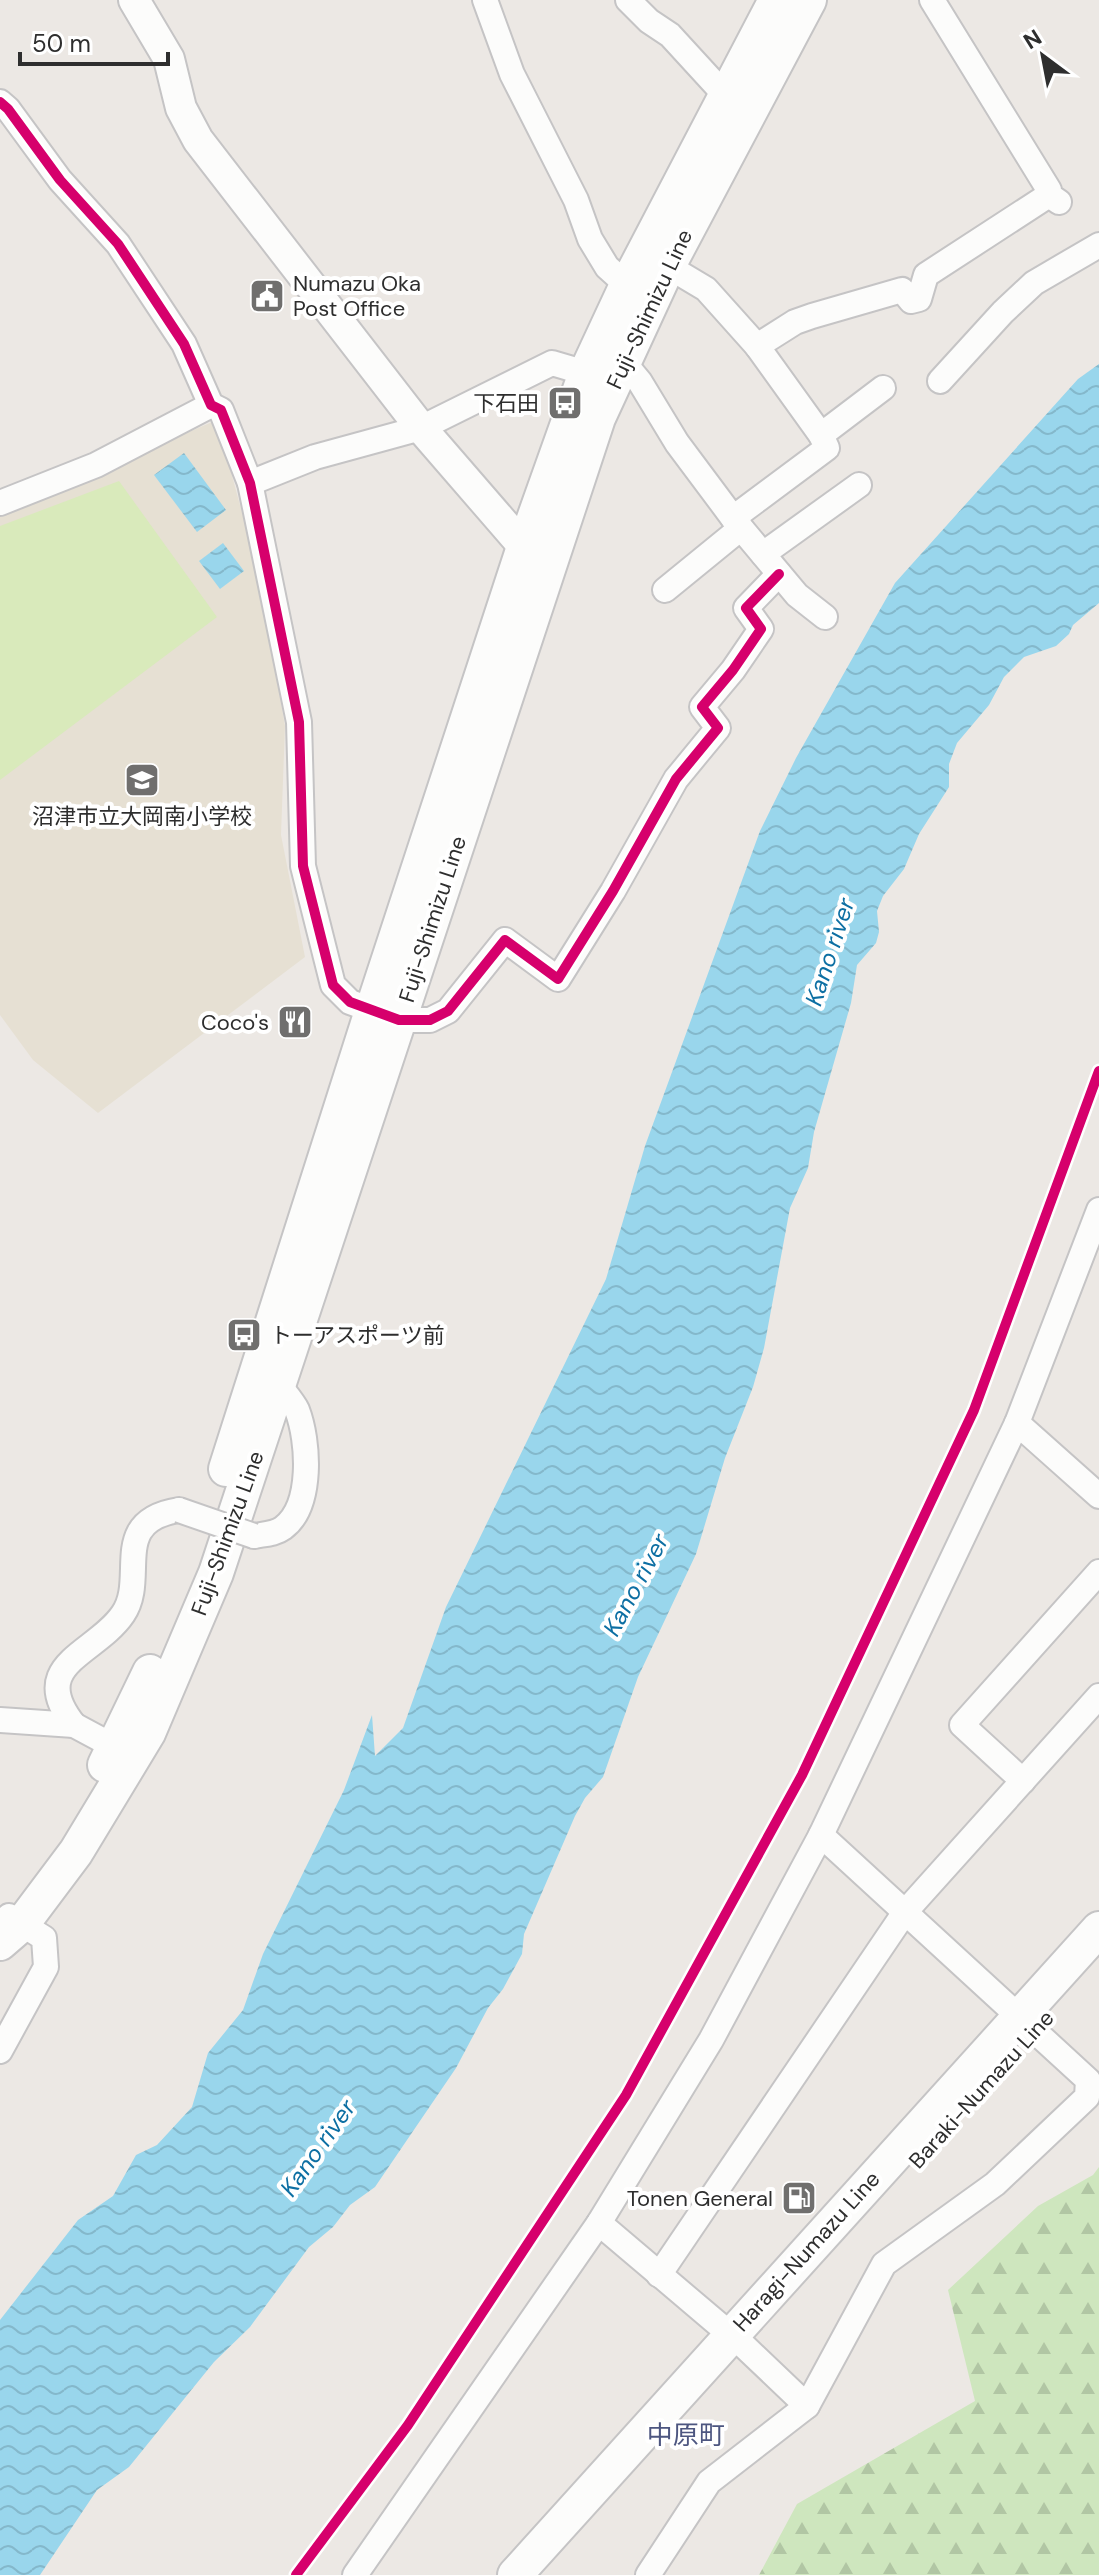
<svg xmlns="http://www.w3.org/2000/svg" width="1099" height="2575" viewBox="0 0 1099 2575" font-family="'DM Sans','Noto Sans JP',sans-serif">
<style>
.education{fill:#e6e0d3}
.forest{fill:url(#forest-firs)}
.pitch{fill:#d9eabb}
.water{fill:url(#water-waves)}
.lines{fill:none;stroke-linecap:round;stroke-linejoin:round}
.minor-casing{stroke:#c5c4c5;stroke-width:28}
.tertiary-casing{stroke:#c5c4c5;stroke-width:34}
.secondary-casing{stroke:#c5c4c5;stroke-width:38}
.minor{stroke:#fcfcfb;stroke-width:24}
.tertiary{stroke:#fcfcfb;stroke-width:30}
.secondary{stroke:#fcfcfb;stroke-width:34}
.minor-bridge-casing{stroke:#c5c4c5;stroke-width:28;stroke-linecap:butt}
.minor-bridge{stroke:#fcfcfb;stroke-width:24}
.cycleway-casing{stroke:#fff;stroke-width:15}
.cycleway{stroke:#d6006c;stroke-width:10}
.labels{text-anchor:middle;stroke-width:8;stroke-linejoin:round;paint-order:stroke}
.poi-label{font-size:22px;fill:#2e2e2e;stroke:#fff;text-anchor:end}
.street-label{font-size:22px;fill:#2e2e2e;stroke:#fff}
.water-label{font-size:24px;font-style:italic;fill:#0d6fa3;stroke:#fff}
.quarter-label{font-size:26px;fill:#4d5680;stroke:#fff}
</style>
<defs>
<pattern id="forest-firs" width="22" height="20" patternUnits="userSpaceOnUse" patternTransform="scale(2)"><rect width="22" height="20" fill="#cee6be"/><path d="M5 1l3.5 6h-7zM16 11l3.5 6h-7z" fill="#b1c6a4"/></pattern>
<pattern id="water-waves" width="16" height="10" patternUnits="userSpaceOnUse" patternTransform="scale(2)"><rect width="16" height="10" fill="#99d6ec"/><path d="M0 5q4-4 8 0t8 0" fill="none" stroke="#84b8cb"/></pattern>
</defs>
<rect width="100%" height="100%" fill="#ece8e4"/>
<path class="education" d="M217,420L258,572L285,726L281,835L305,957L98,1113L33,1060L0,1015V512Z"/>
<path class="forest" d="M1099,2167V2575H759L797,2504L975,2401L948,2290L1038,2206L1093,2175Z"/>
<path class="pitch" d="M119,481L217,617L0,780V526Z"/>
<g class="water">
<path d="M1099,364V603L1073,625L1069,634L1056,646L1024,657L1004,677L989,705L957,743L949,764V787L919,834L904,869L883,896L877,911L879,932L876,943L857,965L851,1003L814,1132L808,1168L790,1208L764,1348L753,1387L725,1458L696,1554L638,1677L603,1777L585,1798L575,1816L524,1934L522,1954L503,1989L488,2008L456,2068L375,2187L350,2205L333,2227L309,2247L250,2327L214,2362L129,2467L97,2490L40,2575H0V2320L78,2220L113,2196L136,2155L157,2145L192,2107L208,2053L243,2010L263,1954L344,1790L372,1715L375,1756L403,1728L446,1607L606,1279L645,1146L760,831L796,758L895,583L1078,379Z"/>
<path d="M184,453L226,510L197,532L154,475Z"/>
<path d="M223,543L244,571L220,589L199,561Z"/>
</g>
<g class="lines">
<g class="minor-casing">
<g id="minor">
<path d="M485,0L512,74L576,200L590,239L607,267L627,285"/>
<path d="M628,0L649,21L670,35L725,95"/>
<path d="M932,0L1049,190V195L1059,202"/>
<path d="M0,102L8,109L60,180L118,244L184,344L211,405L221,410L250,483L299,722L303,866L333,985L350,1002L399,1020H430L448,1011L505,940L558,979L613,891L676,779L718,728L702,707L733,670L761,629L746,608L779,574"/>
<path d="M654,258L706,289L757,346L821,435"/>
<path d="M757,346L795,322L812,316L902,290L911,301L919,299L926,275L1049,195"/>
<path d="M616,353L640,382L677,443L733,518"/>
<path d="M940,381L1003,312L1034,283L1099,245"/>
<path d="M250,483L315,457L421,428L552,363L586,373"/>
<path d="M0,503L96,465L211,405"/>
<path d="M741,528L797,595L825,617"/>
<path d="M763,554L859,485"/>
<path d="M665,590L741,528L733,518L827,448L821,435L883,388"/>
<path d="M1017,1423L1099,1496"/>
<path d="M254,1536C264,1534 275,1534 283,1528C313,1506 309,1441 297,1410C293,1402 285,1393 279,1385"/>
<path d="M0,1720L74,1725L115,1747"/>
<path d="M74,1725C26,1664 95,1655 123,1614C148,1578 108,1521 179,1510"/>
<path d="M1023,1781L962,1725L1099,1572"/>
<path d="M0,2051L46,1967L44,1938L9,1916"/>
<path d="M599,2223L744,2346L807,2406"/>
<path d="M659,2275L905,1912L1099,1696"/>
<path d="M355,2575L599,2223L711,2040L821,1835L1017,1423L1099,1210"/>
<path d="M648,2575L709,2482L807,2406L884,2264L995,2184L1087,2097L1088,2080L821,1835"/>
</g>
</g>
<g class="tertiary-casing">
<path id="tertiary" d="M134,0L169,59L181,108L198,140L421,428L524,547L543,555"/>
</g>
<g class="secondary-casing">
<g id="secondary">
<path d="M226,1469L372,1011L524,547L586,373L627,285L776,0"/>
<path d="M105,1765L150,1672"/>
<path d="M0,1943L22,1924L76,1852L148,1733L216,1573L598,418L668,266L809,0"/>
<path d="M515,2575L1099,1929"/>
</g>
</g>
<use href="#minor" class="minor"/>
<use href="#tertiary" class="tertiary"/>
<use href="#secondary" class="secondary"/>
<g class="minor-bridge-casing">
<path id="minor-bridge" d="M179,1510L254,1536"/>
</g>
<use href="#minor-bridge" class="minor-bridge"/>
<g class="cycleway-casing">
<g id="cycleway">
<path d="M0,102L8,109L60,180L118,244L184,344L211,405L221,410L250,483L299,722L303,866L333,985L350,1002L399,1020H430L448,1011L505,940L558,979L613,891L676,779L718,728L702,707L733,670L761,629L746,608L779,574"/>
<path d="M296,2575L408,2425L626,2095L802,1775L974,1410L1099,1071"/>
</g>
</g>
<use href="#cycleway" class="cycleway"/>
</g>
<defs>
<g id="civic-square" transform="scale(1.8)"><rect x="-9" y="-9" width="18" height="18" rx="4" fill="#706f6e" stroke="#fff"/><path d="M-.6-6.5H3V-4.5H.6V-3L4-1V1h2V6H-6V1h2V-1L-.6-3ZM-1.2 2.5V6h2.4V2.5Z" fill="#fff"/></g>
<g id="bus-square" transform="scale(1.8)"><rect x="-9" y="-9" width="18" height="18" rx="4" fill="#706f6e" stroke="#fff"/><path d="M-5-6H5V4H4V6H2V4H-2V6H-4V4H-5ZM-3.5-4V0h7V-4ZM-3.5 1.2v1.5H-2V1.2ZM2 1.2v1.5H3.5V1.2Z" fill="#fff"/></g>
<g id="school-square" transform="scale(1.8)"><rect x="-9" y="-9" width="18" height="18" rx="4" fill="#706f6e" stroke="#fff"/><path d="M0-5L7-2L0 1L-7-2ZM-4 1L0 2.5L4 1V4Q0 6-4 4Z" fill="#fff"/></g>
<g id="restaurant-square" transform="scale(1.8)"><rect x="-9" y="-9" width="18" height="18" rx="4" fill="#706f6e" stroke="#fff"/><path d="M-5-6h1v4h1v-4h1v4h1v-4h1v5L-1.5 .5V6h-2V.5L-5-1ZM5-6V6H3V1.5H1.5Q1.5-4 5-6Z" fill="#fff"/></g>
<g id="fuel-square" transform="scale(1.8)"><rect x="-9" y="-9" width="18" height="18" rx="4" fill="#706f6e" stroke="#fff"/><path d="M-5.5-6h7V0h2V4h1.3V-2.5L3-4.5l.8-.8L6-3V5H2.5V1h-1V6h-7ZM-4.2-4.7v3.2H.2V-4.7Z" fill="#fff"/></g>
</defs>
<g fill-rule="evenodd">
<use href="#civic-square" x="267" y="296"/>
<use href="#bus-square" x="565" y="403"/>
<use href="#school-square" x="142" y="780"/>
<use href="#restaurant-square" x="295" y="1022"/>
<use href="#bus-square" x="244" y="1335"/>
<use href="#fuel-square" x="799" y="2198"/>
</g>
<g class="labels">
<g class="poi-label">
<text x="293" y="291" text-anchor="start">Numazu Oka<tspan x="293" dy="25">Post Office</tspan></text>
<text x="539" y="411">下石田</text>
<text x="142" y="824" text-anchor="middle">沼津市立大岡南小学校</text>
<text x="269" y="1030">Coco's</text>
<text x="270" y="1343" text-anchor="start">トーアスポーツ前</text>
<text x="773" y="2206">Tonen General</text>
</g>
<g class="street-label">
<text transform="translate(649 309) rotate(-65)" y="8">Fuji-Shimizu Line</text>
<text transform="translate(432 919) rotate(-72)" y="8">Fuji-Shimizu Line</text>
<text transform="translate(227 1533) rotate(-70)" y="8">Fuji-Shimizu Line</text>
<text transform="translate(981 2089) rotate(-48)" y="8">Baraki-Numazu Line</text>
<text transform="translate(806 2251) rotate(-48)" y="8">Haragi-Numazu Line</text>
</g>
<g class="water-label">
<text transform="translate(830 952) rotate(-72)" y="8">Kano river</text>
<text transform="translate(636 1585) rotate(-62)" y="8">Kano river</text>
<text transform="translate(318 2148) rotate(-55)" y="8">Kano river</text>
</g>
<g class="quarter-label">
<text x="686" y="2444">中原町</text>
</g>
</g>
<g transform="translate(1043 56) rotate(328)" stroke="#ffffff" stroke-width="6" paint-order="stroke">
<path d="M0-6L14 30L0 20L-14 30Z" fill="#2e2e2e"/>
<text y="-12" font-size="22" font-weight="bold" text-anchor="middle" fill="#2e2e2e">N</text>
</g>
<path d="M20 52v12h148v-12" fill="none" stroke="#2e2e2e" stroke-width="4"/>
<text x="32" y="52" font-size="24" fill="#2e2e2e" stroke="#ffffff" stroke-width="6" paint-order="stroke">50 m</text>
</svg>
